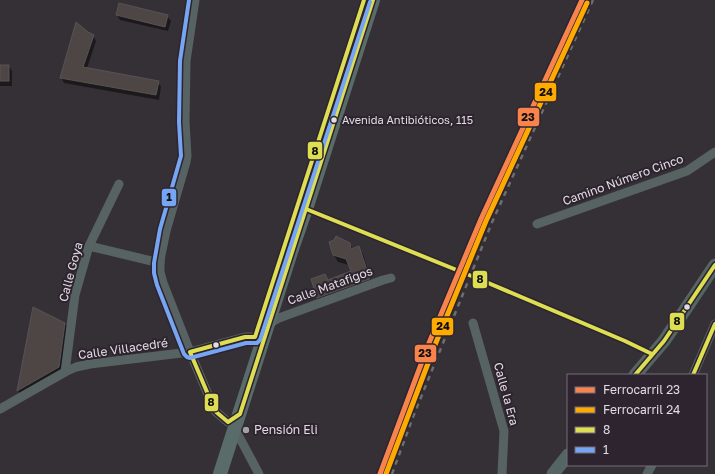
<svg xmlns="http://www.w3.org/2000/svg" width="715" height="474" viewBox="0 0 715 474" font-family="'Golos Text',sans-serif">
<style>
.shadow{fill:#0007}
.building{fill:#4e4645;stroke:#575354}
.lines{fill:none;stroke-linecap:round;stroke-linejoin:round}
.street{stroke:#576262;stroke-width:9}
.secondary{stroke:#556563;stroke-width:13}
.primary{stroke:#5a6c6a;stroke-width:14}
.rail{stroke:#6b6f70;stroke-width:2.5;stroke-dasharray:5 5;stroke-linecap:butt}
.bus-1-casing{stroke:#2d242f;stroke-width:7}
.bus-2-casing{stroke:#2d242f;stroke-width:7}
.bus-1{stroke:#ddde52;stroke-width:4}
.bus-2{stroke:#76a6f3;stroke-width:4}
.rail-1-casing{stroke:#2d242f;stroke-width:8}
.rail-2-casing{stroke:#2d242f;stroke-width:8}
.rail-1{stroke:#f8844c;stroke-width:5}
.rail-2{stroke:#fa0;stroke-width:5}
.bus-dot{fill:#e1dbe2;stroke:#2d242f;stroke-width:1.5}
.poi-dot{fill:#a59fa6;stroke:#2d242f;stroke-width:1.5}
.labels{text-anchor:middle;stroke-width:4;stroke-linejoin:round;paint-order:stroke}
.bus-label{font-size:11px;fill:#e1dbe2;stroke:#2d242f;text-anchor:start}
.street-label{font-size:12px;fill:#e1dbe2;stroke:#2d242f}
.poi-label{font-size:12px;fill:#e1dbe2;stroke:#2d242f;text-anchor:start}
.line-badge{stroke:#2d242f;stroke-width:1.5}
.pale-badge-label{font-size:11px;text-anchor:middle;font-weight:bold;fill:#111}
</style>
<rect width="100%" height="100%" fill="#353036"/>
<g class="shadow">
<path d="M117,15L167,16L171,21L168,31L120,20Z"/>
<path d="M87,33L93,35L96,41L87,68L158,82L161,87L159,100L64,83L61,78Z"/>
<path d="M0,66H9L12,71V86H0Z"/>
<path d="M350,244L353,249L358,247L363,254L373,286L323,304L318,297L328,281L352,272L349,265L338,262L334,255Z"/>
<path d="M33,309L65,324L68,329L62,373L21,396L18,391Z"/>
</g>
<g class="building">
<path d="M119,3L168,15L165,27L116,15Z"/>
<path d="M76,22L88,32L94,35L83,67L159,81L156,95L60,78Z"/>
<rect x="0" y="65" width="9" height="16"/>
<path d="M336,236L350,243L351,249L359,246L370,279L317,298L311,279L325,274L328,280L351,271L346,259L333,255L329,242L334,240Z"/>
<path d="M33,307L65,323L59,367L17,391Z"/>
</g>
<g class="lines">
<g class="street">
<path d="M195,0L186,61L185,122L187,156L186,162L166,231L161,255L160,263V272L163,283L190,352L215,411L228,422"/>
<path d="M537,224L687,171L715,152"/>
<path d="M89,246L160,263"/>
<path d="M473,323L504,431L502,474"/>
<path d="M268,324L279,318L383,280L391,278"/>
<path d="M65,372L75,295L89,246L119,184"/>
<path d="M693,375L715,324"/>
<path d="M0,409L65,372L76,367L90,364L190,352L245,337H255"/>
<path d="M235,430L243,444L259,474"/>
<path d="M647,474L652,465"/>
</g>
<g class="secondary">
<path d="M635,375L664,341L683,313L715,265"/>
<path d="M553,474L568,455"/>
</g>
<path class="primary" d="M220,474L292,249L306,209L373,0"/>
<path class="rail" d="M392,474L413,417L493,220L593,0"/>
<g class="bus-1-casing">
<g id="bus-1">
<path d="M364,0L255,337H245L190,352L215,411L228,422L240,414C284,276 329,138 373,0"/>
<path d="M306,209L474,277L625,341L652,354"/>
<path d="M635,375L664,341L715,265"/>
<path d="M693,375L715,324"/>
</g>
</g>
<g class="bus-2-casing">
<path id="bus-2" d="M189,0L180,61L179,122L181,156L160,229L154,263V273L157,285L184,354L187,357L190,358L246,343H257L260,340L370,2"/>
</g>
<use href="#bus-1" class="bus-1"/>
<use href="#bus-2" class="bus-2"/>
<g class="rail-1-casing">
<path id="rail-1" d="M380,474L429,343L481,219L582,0"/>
</g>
<g class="rail-2-casing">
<path id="rail-2" d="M386,474L435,345L486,221L587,3"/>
</g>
<use href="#rail-1" class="rail-1"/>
<use href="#rail-2" class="rail-2"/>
</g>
<g class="bus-dot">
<circle cx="334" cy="120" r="3.5"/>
<circle cx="687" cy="307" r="3.5"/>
<circle cx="216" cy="345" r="3.5"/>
</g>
<circle class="poi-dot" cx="246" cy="430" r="4"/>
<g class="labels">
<g class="bus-label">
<text x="342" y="124">Avenida Antibióticos, 115</text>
</g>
<g class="street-label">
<text transform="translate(623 180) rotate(-20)" y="4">Camino Número Cinco</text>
<text transform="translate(71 272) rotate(-75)" y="4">Calle Goya</text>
<text transform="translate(330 286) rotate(-20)" y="4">Calle Matafigos</text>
<text transform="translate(123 349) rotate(-8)" y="4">Calle Villacedré</text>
<text transform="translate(506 394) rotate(75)" y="4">Calle la Era</text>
</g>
<g class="poi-label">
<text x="254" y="434">Pensión Eli</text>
</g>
</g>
<g class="line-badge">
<rect x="534" y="82" width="23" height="20" rx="4" fill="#fa0"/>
<rect x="517" y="107" width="23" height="20" rx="4" fill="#f8844c"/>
<rect x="307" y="141" width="16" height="19" rx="4" fill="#ddde52"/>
<rect x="161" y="188" width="16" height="19" rx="4" fill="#76a6f3"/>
<rect x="472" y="270" width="16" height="19" rx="4" fill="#ddde52"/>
<rect x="669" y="312" width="16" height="19" rx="4" fill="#ddde52"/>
<rect x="431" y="317" width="23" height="19" rx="4" fill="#fa0"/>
<rect x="414" y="344" width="23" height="19" rx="4" fill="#f8844c"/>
<rect x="204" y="393" width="15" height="19" rx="4" fill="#ddde52"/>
</g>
<g class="pale-badge-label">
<text x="546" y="96">24</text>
<text x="528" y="121">23</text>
<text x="315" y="155">8</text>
<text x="169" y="201">1</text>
<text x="480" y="283">8</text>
<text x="677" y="325">8</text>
<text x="443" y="330">24</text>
<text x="425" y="357">23</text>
<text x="211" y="406">8</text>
</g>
<rect x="567" y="374" width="140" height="92" fill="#2d242f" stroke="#756d77"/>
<rect x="575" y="387" width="20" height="6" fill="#f8844c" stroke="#756d77"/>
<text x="603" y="394" font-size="12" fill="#e1dbe2">Ferrocarril 23</text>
<rect x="575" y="407" width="20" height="6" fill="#ffaa00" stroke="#756d77"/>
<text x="603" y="414" font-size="12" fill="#e1dbe2">Ferrocarril 24</text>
<rect x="575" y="427" width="20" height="6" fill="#ddde52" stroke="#756d77"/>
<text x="603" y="434" font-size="12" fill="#e1dbe2">8</text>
<rect x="575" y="447" width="20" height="6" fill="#76a6f3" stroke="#756d77"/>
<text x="603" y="454" font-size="12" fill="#e1dbe2">1</text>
</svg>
